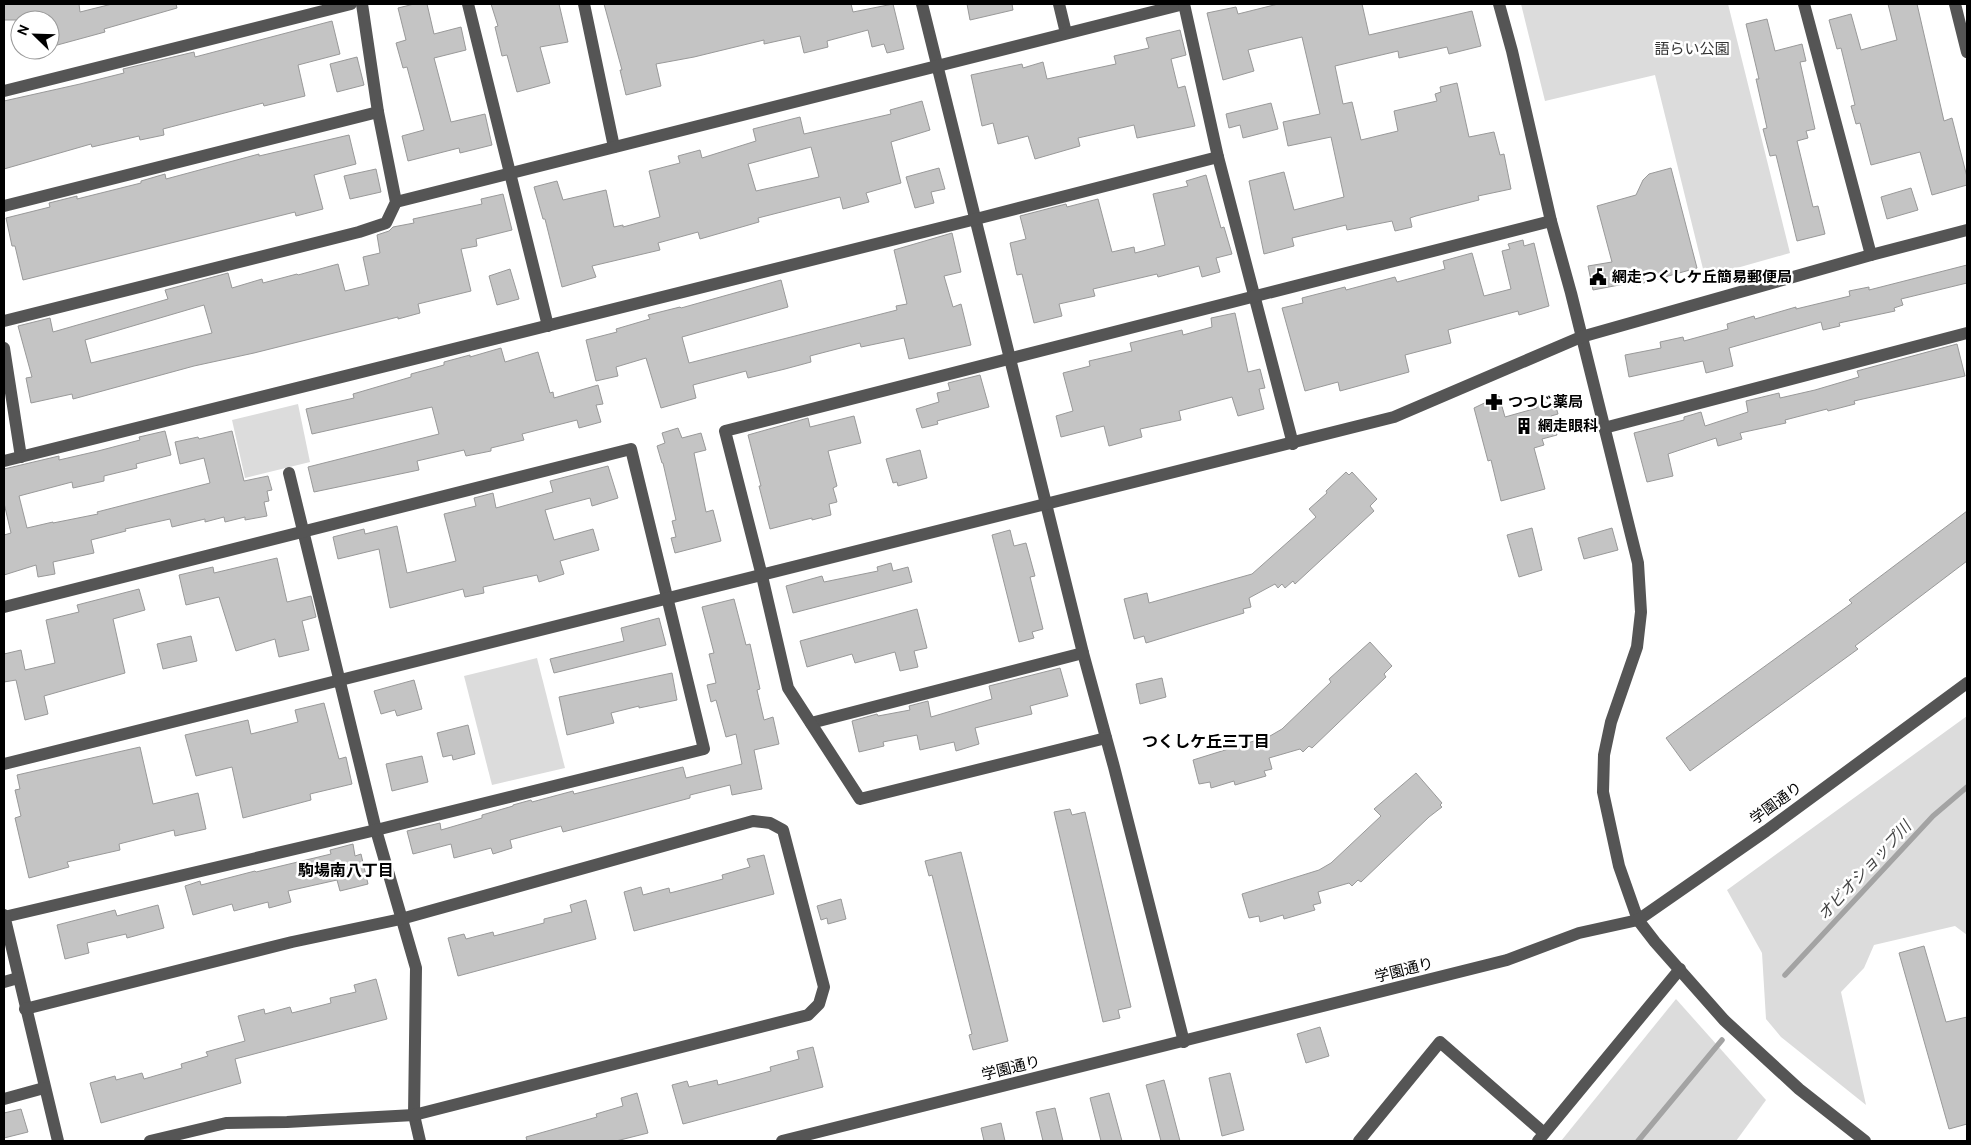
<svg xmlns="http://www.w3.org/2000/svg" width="1971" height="1145" viewBox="0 0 1971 1145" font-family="Cabin,'Noto Sans JP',sans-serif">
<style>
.green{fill:#dcdcdc}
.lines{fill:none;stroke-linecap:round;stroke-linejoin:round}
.stream{stroke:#a3a3a3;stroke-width:5.5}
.building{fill:#c4c4c4;stroke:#999;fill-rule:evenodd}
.minor{stroke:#555;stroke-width:12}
.labels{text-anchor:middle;stroke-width:5;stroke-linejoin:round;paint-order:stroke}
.park-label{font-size:15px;fill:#333;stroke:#fff}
.poi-label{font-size:15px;font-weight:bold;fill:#000;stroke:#fff;text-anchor:start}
.street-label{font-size:15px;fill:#000;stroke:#fff}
.neighbourhood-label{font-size:16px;font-weight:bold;fill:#000;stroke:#fff}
.water-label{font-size:16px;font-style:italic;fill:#444;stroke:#fff}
</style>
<rect width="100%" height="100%" fill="#fff"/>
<g class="green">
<path d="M1521,4H1728L1790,253L1705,277L1655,75L1545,101Z"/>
<path d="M298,404L310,462L245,478L232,420Z"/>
<path d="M537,658L565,768L492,785L464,676Z"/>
<path d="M1967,716V935L1955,926L1874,945L1864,968L1841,992L1866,1105L1781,1037L1766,1019L1762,953L1727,890Z"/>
<path d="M1676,999L1766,1100L1736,1141H1561Z"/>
</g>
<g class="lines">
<g class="stream">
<path d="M1785,975L1933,816L1967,787"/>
<path d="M1638,1141L1722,1040"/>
</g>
</g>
<g class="building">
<path d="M4,4H79L80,12L112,4H176L177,8L104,29L105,32L50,47V20H4Z"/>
<path d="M414,4H427L434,34L461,27L466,50L434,58L451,122L485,114L492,145L460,153L459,148L408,161L402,136L424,130L407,67L403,68L396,43L406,40L398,8Z"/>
<path d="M491,4H559L568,42L540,47L550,83L517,92L507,55L502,56L495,27L498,26Z"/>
<path d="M604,4H851L853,12L893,4L904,49L887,53L884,44L872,47L868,30L827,41L828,47L804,53L800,36L764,44V40L694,57L656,64L661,86L626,95L620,70H622Z"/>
<path d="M967,4H1012L1013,10L970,20Z"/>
<path d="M1278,4H1362L1369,35L1472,11L1481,46L1449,54L1447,47L1399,58L1398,51L1335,66L1343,104L1352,102L1361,140L1398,131L1394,111L1437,101L1435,94L1441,92L1440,87L1457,83L1469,137L1494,132L1500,155L1504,154L1511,189L1478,196L1479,200L1416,216L1410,218L1412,227L1395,231L1392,221L1347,230L1346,225L1292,238L1294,246L1264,254L1249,181L1284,172L1294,210L1344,197L1331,137L1288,146L1283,122L1320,114L1302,37L1248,50L1254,71L1223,80L1207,13L1236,7L1238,14Z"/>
<path d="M1888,4H1917L1944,121L1952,118L1967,177V185L1932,195L1920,152L1871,165L1860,123L1856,124L1851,106L1855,105L1841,48L1837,49L1829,20L1851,14L1861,50L1893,41L1897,40Z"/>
<path d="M1767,19L1775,51L1802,44L1806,61L1800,62L1815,129L1806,131L1808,138L1797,141L1813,207L1818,206L1825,234L1797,241L1776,155L1770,156L1763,129L1767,128L1756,79H1759L1746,24Z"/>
<path d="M332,21L340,54L298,65L305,96L264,106L263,103L163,129L164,135L140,140L139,136L92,147L91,144L4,169V101L80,84L124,73L123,69L194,52L195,57Z"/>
<path d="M1180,30L1186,55L1171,59L1178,88L1185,86L1195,126L1137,138L1134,125L1078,138L1080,146L1035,159L1028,136L998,144L993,123L982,126L971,75L1022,64L1023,68L1043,62L1047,79L1088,70L1116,64L1114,56L1149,48L1146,38Z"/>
<path d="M357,57L364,85L337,92L330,64Z"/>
<path d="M922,101L930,130L891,142L901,183L866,193L869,202L843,209L840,197L758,218L759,222L700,239L698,232L658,243L660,250L592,266L596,277L562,287L545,219H543L534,187L557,181L563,200L606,190L614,227L623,225V227L660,217L649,171L680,163L678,156L700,150L702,158L756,141L753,129L800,117L804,134L891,114L890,110ZM811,147L819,177L756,191L748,164Z"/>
<path d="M1271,103L1278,129L1243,138L1240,125L1229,128L1226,114Z"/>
<path d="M349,135L356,164L314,175L323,209L296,216L295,212L23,280L15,246H12L6,218L50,207L49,203L77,196V199L141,183V181L165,174L166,179L259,154V156Z"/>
<path d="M939,168L945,189L931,192L934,203L915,208L906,177Z"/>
<path d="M1671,168L1697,268L1636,285L1635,282L1593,290L1588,266L1612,262L1597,206L1636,195L1643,180L1649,174Z"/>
<path d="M376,169L381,192L350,199L344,176Z"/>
<path d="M1206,175L1221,228L1224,227L1232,254L1216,258L1220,272L1202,277L1199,266L1158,277L1157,274L1093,289L1095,296L1059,304L1062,316L1034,323L1022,274L1017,275L1010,243L1026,239L1020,216L1066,204L1067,207L1098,199L1112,252L1134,247L1135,253L1165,245L1153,194L1188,186L1186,181Z"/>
<path d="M1911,188L1918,210L1887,219L1881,197Z"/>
<path d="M503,194L512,230L476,239L477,246L461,249L471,291L418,304L420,313L398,319V317L254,353L194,366L73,399L72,394L31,403L26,378L32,377L18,326L50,318L53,332L168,299L165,290L228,273L232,288L262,279L263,283L297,274L298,275L338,264L345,291L369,285L363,257L380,253L377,235L389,231L393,227L414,223L413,219L482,204L481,199ZM204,305L212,333L91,363L85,340Z"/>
<path d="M952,233L961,272L944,276L953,307L961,304L971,345L909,359L904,338L861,347L860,343L810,356L811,362L785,369L748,378L746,371L693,385L696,398L661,408L646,358L616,367L618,376L596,381L586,340L617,332L616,329L650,319L648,315L680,307L681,308L781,280L788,307L682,337L689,363L897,310L896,306L907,304L894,250Z"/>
<path d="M1523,240L1524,246L1534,243L1549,306L1519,315L1518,311L1448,330L1451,343L1405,355L1409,372L1340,391L1338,382L1305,391L1282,308L1303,303L1302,298L1345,287L1346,290L1395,277L1397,282L1445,269L1443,261L1472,253L1484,296L1511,289L1502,251L1510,249L1508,244Z"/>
<path d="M1967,265V283L1901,299L1903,305L1894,308L1895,311L1839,323L1840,326L1823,330L1821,322L1729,348L1733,366L1706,373L1703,361L1629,377L1625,355L1661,348L1660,342L1683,337L1684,341L1728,329L1727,324L1754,316L1755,319L1796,307V309L1850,296L1849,291L1869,287V290Z"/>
<path d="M510,269L519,299L497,305L489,276Z"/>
<path d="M1235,313L1248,372L1260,369L1265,388L1259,389L1264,409L1238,416L1232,397L1179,411L1181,420L1140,429L1142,437L1109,446L1104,426L1061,437L1056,416L1073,411L1063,373L1090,366L1089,361L1132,351L1130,343L1182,330L1183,335L1212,327L1211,318Z"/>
<path d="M1957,344L1965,376L1854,401L1855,404L1828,411L1827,409L1785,420L1786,423L1740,433L1742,439L1718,446L1716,438L1668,454L1673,476L1647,482L1634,433L1684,420V417L1701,412L1705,426L1748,412L1746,401L1779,393L1780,398L1815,390L1859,377L1857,371Z"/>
<path d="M501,348L505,362L538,352L550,393L553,392L554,398L598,385L603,404L596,405L601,422L579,428L577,420L522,434L524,440L491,448V451L466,456L464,450L417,461L419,470L314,492L308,467L439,434L432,407L312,434L306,409L354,398L353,394L411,377V374L444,365V362L470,355V357Z"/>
<path d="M980,375L989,407L937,421L938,424L922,428L916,409L939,402L937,393L950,390L948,383Z"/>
<path d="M1499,396L1505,417L1537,408L1536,404L1554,399L1558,414L1551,416L1557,435L1542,439L1544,445L1534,448L1545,489L1501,501L1491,460L1488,461L1474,408Z"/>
<path d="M854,416L861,443L828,451L837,486L833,488L837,502L829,504L831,515L812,520V518L770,529L759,486H761L748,435L808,418L810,427Z"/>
<path d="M678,428L682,438L701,433L706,450L694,453L706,512L713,510L721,541L675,553L671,538L676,537L672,521L676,520L663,463H662L657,446L665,443L662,433Z"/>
<path d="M165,431L171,455L136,464L137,468L104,476V481L73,488L72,482L19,496L27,528L53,522V523L98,514L97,512L210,483L204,458L180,464L175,442L198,437L199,439L232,431L244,481L268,476L272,490L267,491L269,501L264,502L267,516L245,520V517L225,522L224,517L205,522V519L172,527L170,519L125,529L126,531L91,540L94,553L53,562L55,574L38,577L36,565L4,575V535L11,533L4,503V469L59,456V460L98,451L140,440L139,437Z"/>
<path d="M920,450L927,478L898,486L897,482L893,483L886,459Z"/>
<path d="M608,466L618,498L592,506L590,498L545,510L554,540L593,529L599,550L560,561L564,574L539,582L537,575L483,587L484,593L465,597L463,589L390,608L379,549L338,559L333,537L364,529L365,534L397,526L407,573L456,561L444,514L476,506L474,498L493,493L496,508L553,492L550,481Z"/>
<path d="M1346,472L1349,475L1352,472L1377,499L1370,506L1374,511L1295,584L1293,581L1285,588L1282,584L1278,588L1275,584L1249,598L1251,607L1243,609L1244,613L1146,643L1144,636L1134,639L1124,599L1147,593L1149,603L1252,574L1316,517L1309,509L1327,493L1326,491Z"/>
<path d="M1967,511V561L1855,646L1858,649L1690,771L1666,738L1852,603L1849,600Z"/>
<path d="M1532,528L1542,570L1519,577L1507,535Z"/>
<path d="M1612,528L1618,550L1584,559L1578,538Z"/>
<path d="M1010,530L1014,546L1026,543L1035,576L1030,577L1043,629L1032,632L1034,638L1019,642L992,535Z"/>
<path d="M277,558L287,602L311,596L316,617L302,621L309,650L279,657L275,639L236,651L219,597L186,605L179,575L213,567L214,573Z"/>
<path d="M891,563L893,571L908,567L912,582L793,613L786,586L822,576L824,582L878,571L877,567Z"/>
<path d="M139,589L145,610L113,619L125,673L44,696L48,714L25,720L16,680L4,682V654L21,650L25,670L55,663L46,620L79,612L77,605Z"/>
<path d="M734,599L746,645L750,644L760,689L757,690L764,720L773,717L779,744L754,750L762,789L732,795L730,785L690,795V798L563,832L561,826L510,840L512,848L493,854L491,848L454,858L451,844L413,854L407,831L440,823L441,830L482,818V815L513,806V805L531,800L532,802L573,791L574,794L683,767L686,778L742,764L736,734L726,737L716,700L711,702L707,685L716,683L709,654L714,653L702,607Z"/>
<path d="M917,609L927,648L914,651L918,667L900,671L895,652L855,663L852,654L807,667L800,641Z"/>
<path d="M659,618L666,645L554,673L550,659L624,641L621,628Z"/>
<path d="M191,636L197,661L163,669L157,644Z"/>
<path d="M1370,642L1392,666L1384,674L1386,677L1312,748L1309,746L1303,752L1300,749L1269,758L1272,769L1264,771L1266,776L1235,785L1234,781L1211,788L1210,782L1199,784L1193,760L1270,736L1282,729L1331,682L1329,679Z"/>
<path d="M1060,668L1068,696L1030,706L1032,714L975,728L979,744L956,751L954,742L920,750L917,735L883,742L884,746L859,752L852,721L877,714L878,716L910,710L909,706L928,701L931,717L992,699L989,686Z"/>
<path d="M672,673L677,700L639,708V706L611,713L614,723L567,735L559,697Z"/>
<path d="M1162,678L1166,697L1140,704L1136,684Z"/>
<path d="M414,680L422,709L397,716L395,710L381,714L374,691Z"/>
<path d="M324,703L339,759L346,757L352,784L310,794L311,800L243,818L232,767L196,776L185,735L248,720L251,734L298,722L295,710Z"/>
<path d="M468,725L475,754L453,760L452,755L443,757L437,733Z"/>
<path d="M140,747L153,804L198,793L206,829L175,836L174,830L119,844L120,850L67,862L69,867L29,878L15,818L21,816L15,790L20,789L17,775Z"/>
<path d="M422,756L428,782L392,791L386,764Z"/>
<path d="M1416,773L1442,803L1440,805L1442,807L1429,817L1361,882L1358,880L1352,886L1349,883L1318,892L1321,903L1313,905L1315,910L1284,919L1283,915L1260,922L1259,916L1249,918L1242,894L1319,870L1331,863L1381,816L1374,809Z"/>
<path d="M1070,809L1072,815L1085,812L1131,1007L1118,1010L1120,1018L1103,1022L1054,812Z"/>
<path d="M353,844L355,856L361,854L368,884L340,891L337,880L288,891L291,902L269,908L268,902L234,911L232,904L193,915L185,886L200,881L201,885L255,871L256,872L331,854L330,850Z"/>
<path d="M961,852L1008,1041L973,1050L969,1035L972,1034L932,875L929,876L925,861Z"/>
<path d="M764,855L774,894L634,931L624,892L641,887L643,895L669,888L670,893L723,879L722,875L750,867L747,859Z"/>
<path d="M841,899L846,919L828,924L827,918L821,920L817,906Z"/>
<path d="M586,900L596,939L458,976L448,938L464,934L466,939L493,932L494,936L544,923V919L572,912L570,905Z"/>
<path d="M158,905L164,928L127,938L126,934L87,943L89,953L65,959L57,925L115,910L117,916Z"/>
<path d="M1924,946L1946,1022L1967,1017V1124L1949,1129L1899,953Z"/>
<path d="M376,979L387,1019L235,1059L241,1083L101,1123L90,1083L115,1076L116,1080L142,1073L144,1079L182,1068L181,1064L208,1056L206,1052L245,1041L238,1016L264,1009L265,1014L290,1007L292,1013L331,1003L330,998L356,992L354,985Z"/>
<path d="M1320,1027L1329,1056L1306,1063L1297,1034Z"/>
<path d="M813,1047L823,1087L683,1124L672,1085L687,1081L689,1087L717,1080L718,1085L771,1071L770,1067L799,1059L797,1051Z"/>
<path d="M1230,1073L1244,1130L1222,1136L1209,1078Z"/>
<path d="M1164,1080L1180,1141H1161L1146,1085Z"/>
<path d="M637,1093L648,1133L616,1141H527L526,1137L597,1117L596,1114L623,1106L621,1098Z"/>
<path d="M1109,1093L1122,1141H1101L1090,1098Z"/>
<path d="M1055,1108L1063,1141H1043L1036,1112Z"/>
<path d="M21,1109L28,1132L4,1138V1113Z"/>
<path d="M1001,1123L1005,1141H984L981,1128Z"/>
</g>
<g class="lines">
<g class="minor">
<path d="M468,4L548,326"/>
<path d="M584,4L614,147"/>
<path d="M922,4L1083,653L1114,767L1184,1042"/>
<path d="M1059,4L1066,33"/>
<path d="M1499,4L1512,51L1551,221L1571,293L1638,563L1641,612L1637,647L1611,722L1604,755L1603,792L1619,866L1638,920L1655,942L1724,1020L1799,1089L1865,1141"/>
<path d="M1804,4L1871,255"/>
<path d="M1955,4L1967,52"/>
<path d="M4,91L351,4"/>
<path d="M1218,157L1293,444"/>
<path d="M396,202L1184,4"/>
<path d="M4,206L378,112"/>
<path d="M4,321L359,232L386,223L396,202L378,112L362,4"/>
<path d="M4,348L21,457"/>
<path d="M1604,428L1967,333"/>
<path d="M4,461L976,219L1218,157L1184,4"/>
<path d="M289,473L376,830L416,968L414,1115L420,1141"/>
<path d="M4,607L631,449L704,749L376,830L4,917"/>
<path d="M811,723L1083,653"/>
<path d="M1106,738L860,799L788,688L762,576L725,431L1551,221"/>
<path d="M4,764L1394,417L1581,337L1871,255L1967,230"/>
<path d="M4,915L58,1141"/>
<path d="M4,982L18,978"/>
<path d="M25,1009L292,942L401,919L753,821L770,823L783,830L824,987L819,1004L808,1015L414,1115L287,1122L226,1123L150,1141"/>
<path d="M4,1099L44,1088"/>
<path d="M782,1141L1507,960L1579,933L1638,920L1766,831L1967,683"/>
<path d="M1359,1141L1440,1042L1544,1133"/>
<path d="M1538,1141L1680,969"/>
</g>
</g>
<defs>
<g id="civic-bare" transform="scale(1.35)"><path d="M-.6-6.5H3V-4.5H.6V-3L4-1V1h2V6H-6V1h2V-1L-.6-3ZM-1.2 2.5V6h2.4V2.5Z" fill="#000" stroke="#fff" stroke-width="2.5" paint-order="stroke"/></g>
<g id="pharmacy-bare" transform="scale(1.35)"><path d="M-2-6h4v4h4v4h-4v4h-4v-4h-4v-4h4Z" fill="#000" stroke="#fff" stroke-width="2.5" paint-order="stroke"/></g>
<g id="building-bare" transform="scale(1.35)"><path d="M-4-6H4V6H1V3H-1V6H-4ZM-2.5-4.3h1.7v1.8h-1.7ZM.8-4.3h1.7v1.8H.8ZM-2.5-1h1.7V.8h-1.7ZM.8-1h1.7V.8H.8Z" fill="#000" stroke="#fff" stroke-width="2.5" paint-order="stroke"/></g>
</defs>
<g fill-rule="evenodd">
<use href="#civic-bare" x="1598" y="277"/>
<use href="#pharmacy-bare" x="1494" y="402"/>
<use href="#building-bare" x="1524" y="426"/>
</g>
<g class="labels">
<g class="park-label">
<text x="1692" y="54">語らい公園</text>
</g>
<g class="poi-label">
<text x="1612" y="282">網走つくしケ丘簡易郵便局</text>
<text x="1508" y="407">つつじ薬局</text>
<text x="1538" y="431">網走眼科</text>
</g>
<g class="street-label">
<text transform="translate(1776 803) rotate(-36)" y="5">学園通り</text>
<text transform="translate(1404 970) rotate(-14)" y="5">学園通り</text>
<text transform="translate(1011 1068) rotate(-14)" y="5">学園通り</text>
</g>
<g class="neighbourhood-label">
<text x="1206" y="747">つくしケ丘三丁目</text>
<text x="346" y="876">駒場南八丁目</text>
</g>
<g class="water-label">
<text transform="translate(1864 870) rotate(-47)" y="6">オビオショップ川</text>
</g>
</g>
<rect width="1971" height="1145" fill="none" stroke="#000000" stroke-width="10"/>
<g transform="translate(35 35) rotate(293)"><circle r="24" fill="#ffffff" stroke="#999999"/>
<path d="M0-4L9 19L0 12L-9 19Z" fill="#000000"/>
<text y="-8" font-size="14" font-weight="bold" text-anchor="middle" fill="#000000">N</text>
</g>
</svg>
